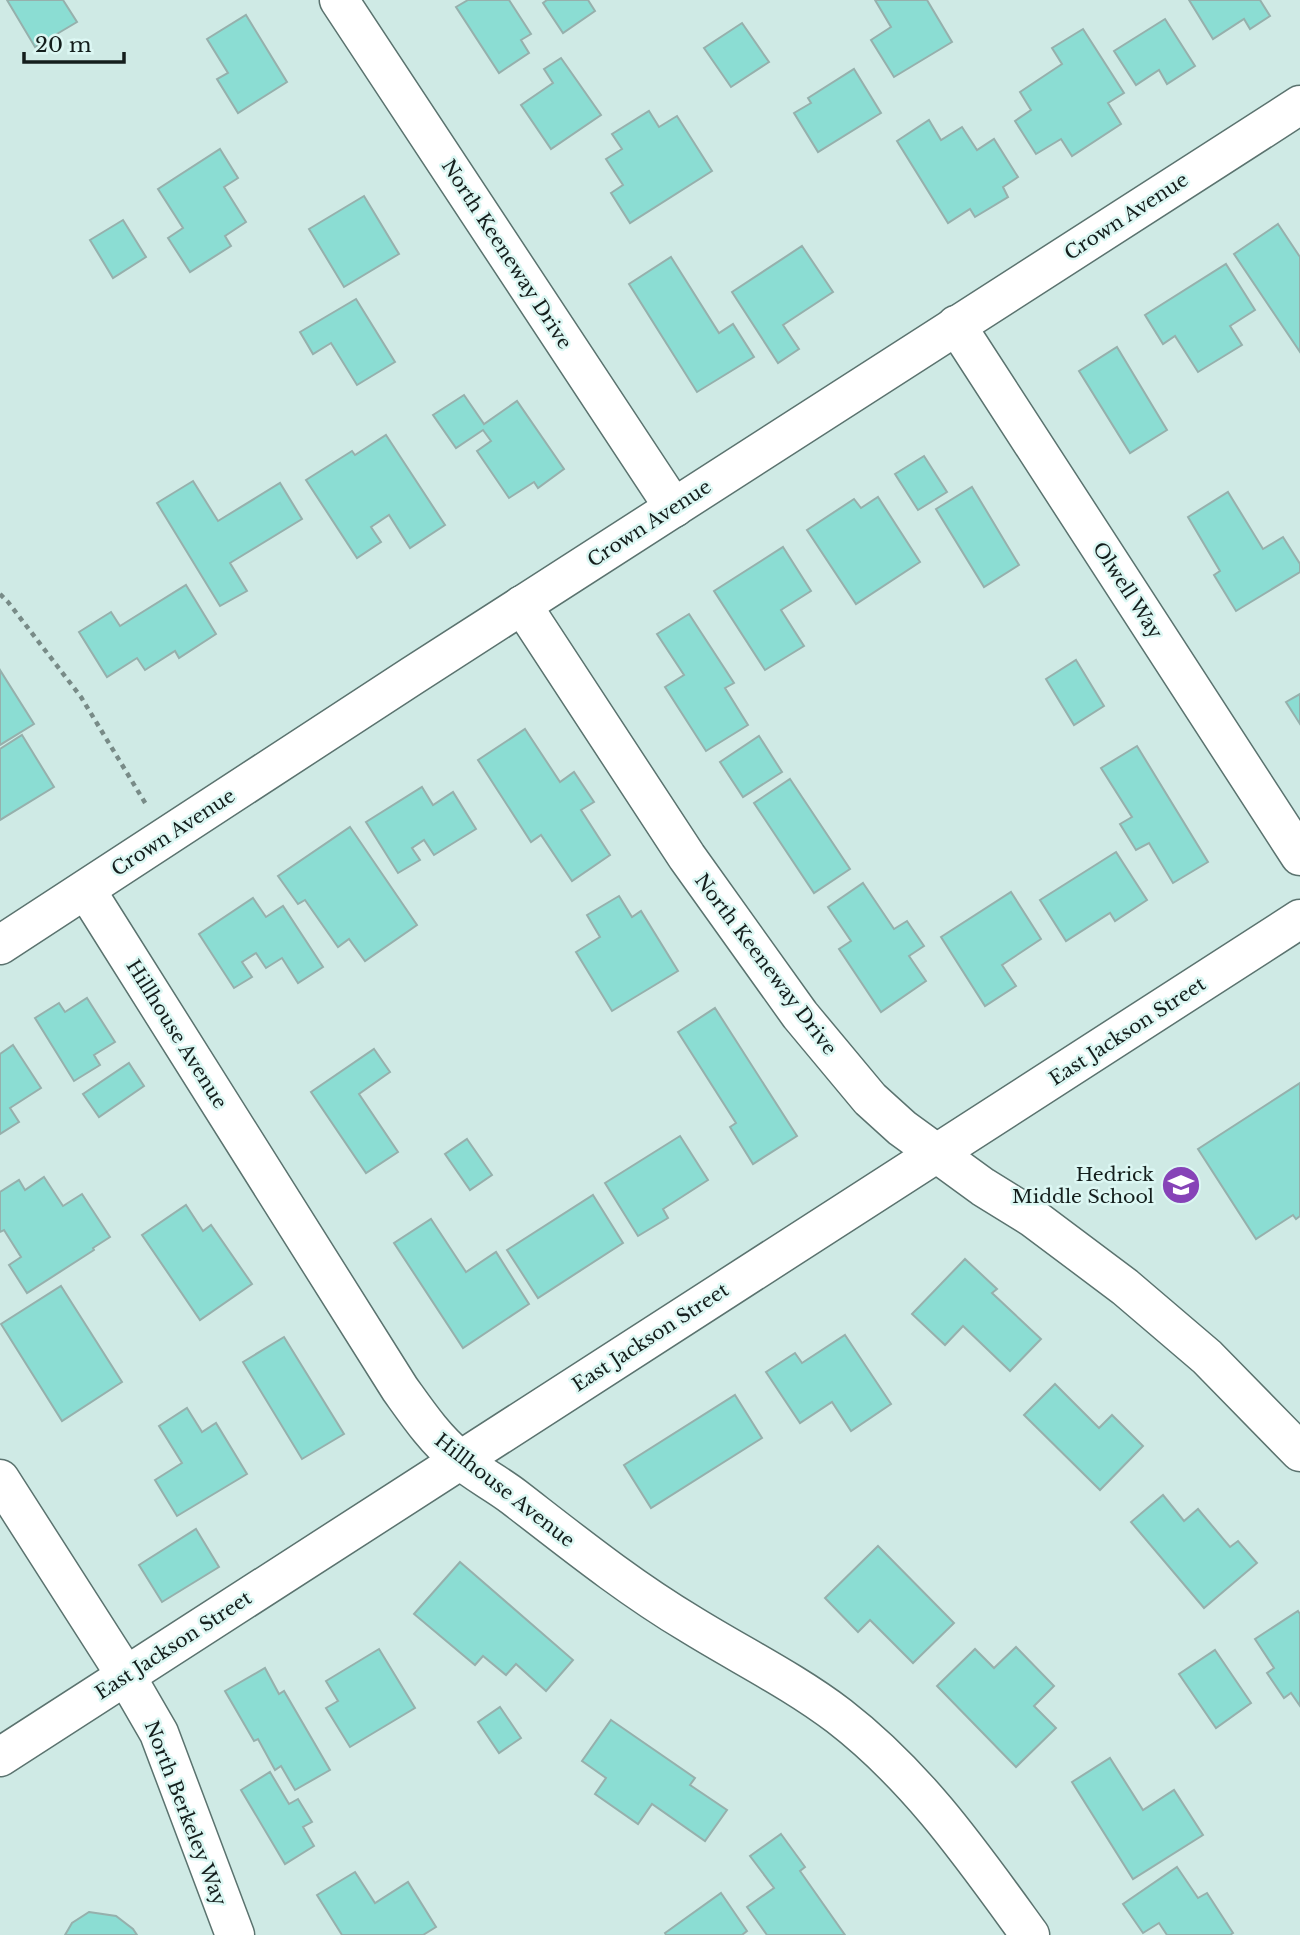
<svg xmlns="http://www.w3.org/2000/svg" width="1300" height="1935" viewBox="0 0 1300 1935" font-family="'Libre Baskerville',serif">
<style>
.building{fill:#8bddd3;stroke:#96b0ac;stroke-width:2}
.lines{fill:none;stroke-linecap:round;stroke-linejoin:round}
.minor-casing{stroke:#5b736f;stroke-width:41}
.path{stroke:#788b87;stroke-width:4.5;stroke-dasharray:5 5;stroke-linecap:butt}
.minor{stroke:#fff;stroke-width:38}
.labels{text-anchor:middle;stroke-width:5;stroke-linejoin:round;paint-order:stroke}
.street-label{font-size:19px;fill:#141e1c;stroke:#dcf7f3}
.poi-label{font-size:19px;fill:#141e1c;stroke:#dcf7f3;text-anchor:end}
</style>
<rect width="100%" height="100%" fill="#cfeae5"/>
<g class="building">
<path d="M7,0H63L77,22L35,47Z"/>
<path d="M468,0H509L531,34L521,40L529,53L499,73L456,7Z"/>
<path d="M547,0H588L595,11L563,33L543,3Z"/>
<path d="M875,0H927L952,42L894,77L871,40L891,27Z"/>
<path d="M1189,0H1260L1270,16L1250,29L1244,19L1213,39Z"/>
<path d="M246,15L287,82L238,113L217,79L228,73L207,39Z"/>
<path d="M1165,19L1195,66L1167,84L1159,70L1136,85L1114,51Z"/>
<path d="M742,23L769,62L731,87L704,48Z"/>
<path d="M1083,29L1124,93L1108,103L1121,124L1072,156L1061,139L1036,154L1015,121L1031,110L1020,92L1062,64L1052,48Z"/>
<path d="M561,58L601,115L551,149L521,105L553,83L544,69Z"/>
<path d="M854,69L881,113L818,152L794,113L811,103L808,98Z"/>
<path d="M649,111L659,127L677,116L712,171L630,223L611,193L623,185L606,159L622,149L612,134Z"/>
<path d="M929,120L941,140L962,127L977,150L994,139L1018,177L1003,187L1008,197L975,217L970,209L948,223L897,141Z"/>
<path d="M220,149L238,178L224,187L246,222L225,236L231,246L190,272L168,238L183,228L158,189Z"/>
<path d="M364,196L399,254L344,287L309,229Z"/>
<path d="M123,220L146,257L113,278L90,240Z"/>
<path d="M1278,224L1300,257V352L1234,254Z"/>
<path d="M802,246L833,292L783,325L799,349L778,363L732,292Z"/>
<path d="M671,257L719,333L733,324L754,357L697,392L629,284Z"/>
<path d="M1226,264L1255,310L1230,326L1242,345L1198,372L1175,336L1163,344L1145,315Z"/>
<path d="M356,299L395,362L357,385L331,343L313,354L300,332Z"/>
<path d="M1117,347L1167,430L1130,453L1079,371Z"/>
<path d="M464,395L484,424L517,401L564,469L538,488L534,482L509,498L477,451L491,441L483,430L456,448L433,415Z"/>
<path d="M386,435L445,525L410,548L389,515L371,527L381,542L357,558L306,480L352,451L355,455Z"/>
<path d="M924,456L947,492L918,510L895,474Z"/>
<path d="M193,481L218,521L280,483L302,519L230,563L247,591L220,606L157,503Z"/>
<path d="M972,487L1019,565L984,587L936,509Z"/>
<path d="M1228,492L1263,549L1283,537L1300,564V572L1236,611L1214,575L1220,571L1188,517Z"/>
<path d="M878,497L920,562L856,604L807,530L854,499L861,508Z"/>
<path d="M783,547L811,591L781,610L804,646L765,670L714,591Z"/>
<path d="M186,585L216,634L179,658L175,651L145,670L137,658L107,677L79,632L111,612L120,626Z"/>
<path d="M689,614L734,683L725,688L748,725L706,751L665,687L684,675L657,634Z"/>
<path d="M1076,660L1104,706L1074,725L1046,679Z"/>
<path d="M0,670L34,724L0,745Z"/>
<path d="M1300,694V724L1286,702Z"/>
<path d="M525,729L560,782L574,772L594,802L581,810L610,855L572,881L541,835L531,842L478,760Z"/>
<path d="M22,735L54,787L0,820V749Z"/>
<path d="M759,736L782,772L743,797L720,762Z"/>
<path d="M1137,746L1208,862L1173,883L1149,843L1136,850L1120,824L1132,817L1101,768Z"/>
<path d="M790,779L850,869L814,893L754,803Z"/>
<path d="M422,787L433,805L453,792L476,829L434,855L424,840L412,848L420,860L398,873L366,822Z"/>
<path d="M350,827L417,925L365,961L349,939L338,947L305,900L298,904L278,876Z"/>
<path d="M1116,852L1147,900L1115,921L1110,913L1066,941L1040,900Z"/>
<path d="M863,883L894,929L907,921L924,946L909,956L926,981L881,1012L839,949L851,941L828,907Z"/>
<path d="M1011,892L1041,939L1002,965L1016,986L985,1006L941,937Z"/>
<path d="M619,896L632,917L641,911L678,971L612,1011L576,952L600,937L587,915Z"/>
<path d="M253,898L266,917L283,906L323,967L298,983L282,958L266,968L256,953L242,962L252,977L234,988L199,934Z"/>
<path d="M87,998L115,1042L94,1055L100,1065L74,1081L35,1018L59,1003L65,1012Z"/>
<path d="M715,1008L797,1136L753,1164L730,1127L736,1123L678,1032Z"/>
<path d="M13,1045L41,1088L10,1108L19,1122L0,1134V1054Z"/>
<path d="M374,1049L390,1072L359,1094L398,1152L366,1173L311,1092Z"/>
<path d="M129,1063L144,1086L99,1117L83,1094Z"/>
<path d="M1300,1083V1216L1296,1219L1293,1215L1256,1239L1198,1149Z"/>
<path d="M680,1136L708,1180L663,1209L668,1218L638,1236L605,1183Z"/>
<path d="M467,1139L492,1175L470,1190L445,1154Z"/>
<path d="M44,1177L63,1206L82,1194L110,1237L93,1248L94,1250L27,1293L9,1265L21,1257L4,1230L0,1232V1192L19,1180L25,1190Z"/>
<path d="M593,1195L623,1243L538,1298L507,1250Z"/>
<path d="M186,1205L203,1231L211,1225L252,1284L200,1320L142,1235Z"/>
<path d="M431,1219L466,1272L496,1252L529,1304L463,1348L394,1243Z"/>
<path d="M965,1259L997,1289L992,1293L1041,1339L1010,1371L963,1326L945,1345L912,1314Z"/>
<path d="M61,1286L122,1382L62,1421L1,1324Z"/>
<path d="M845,1335L891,1404L851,1431L832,1402L800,1423L766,1372L795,1353L802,1363Z"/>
<path d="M284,1337L344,1434L302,1459L243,1362Z"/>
<path d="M1055,1384L1099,1428L1112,1415L1143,1446L1100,1490L1024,1415Z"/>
<path d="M735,1395L762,1438L651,1508L624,1465Z"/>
<path d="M187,1408L202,1432L216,1423L247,1474L177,1516L155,1480L182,1463L159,1426Z"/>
<path d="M1163,1495L1184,1521L1198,1509L1230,1547L1238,1541L1257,1563L1204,1608L1131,1522Z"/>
<path d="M196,1529L219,1567L162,1602L139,1565Z"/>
<path d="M878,1546L954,1623L913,1663L870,1620L858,1632L825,1598Z"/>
<path d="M460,1562L573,1660L546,1691L516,1664L506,1675L483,1656L475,1665L414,1614Z"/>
<path d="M1298,1611L1300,1614V1706L1291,1693L1284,1698L1267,1673L1274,1668L1255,1639Z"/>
<path d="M1016,1647L1054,1686L1034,1706L1056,1728L1016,1767L937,1686L975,1649L994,1668Z"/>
<path d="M379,1649L415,1708L350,1747L326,1708L338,1701L326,1681Z"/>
<path d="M1215,1650L1251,1703L1216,1728L1179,1674Z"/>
<path d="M265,1668L279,1694L284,1691L330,1770L295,1790L281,1766L275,1770L258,1739L254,1741L225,1691Z"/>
<path d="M500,1707L521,1738L499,1753L478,1722Z"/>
<path d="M611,1720L695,1778L690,1785L727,1810L705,1841L652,1804L638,1824L595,1794L606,1778L582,1761Z"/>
<path d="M1110,1758L1143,1810L1174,1790L1203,1835L1133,1879L1072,1782Z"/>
<path d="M270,1772L289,1804L298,1799L312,1822L303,1827L314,1846L285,1864L241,1790Z"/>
<path d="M781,1834L805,1867L800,1871L845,1935H767L747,1907L774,1888L750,1856Z"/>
<path d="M1177,1867L1198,1898L1207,1893L1233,1933L1230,1935H1167L1159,1923L1143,1933L1123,1904Z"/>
<path d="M355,1872L375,1903L408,1882L436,1927L423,1935H342L317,1895Z"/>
<path d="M721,1893L747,1931L742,1935H666L665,1933Z"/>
<path d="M89,1912L116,1916L133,1929L137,1935H65L72,1923Z"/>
</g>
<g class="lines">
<g class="minor-casing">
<g id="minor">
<path d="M339,0L674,508"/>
<path d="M956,325L1300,856"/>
<path d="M522,605L687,857L800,1015L870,1099L902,1128L983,1187L1033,1218L1125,1287L1207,1357L1300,1452"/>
<path d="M86,890L400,1389C418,1414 434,1438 458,1458C475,1473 496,1483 514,1497C571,1541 628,1587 690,1624C740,1655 793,1681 839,1716C918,1777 972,1855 1030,1935"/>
<path d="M0,945L412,676L1300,105"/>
<path d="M0,1479L126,1676L159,1733L235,1935"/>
<path d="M0,1757L1300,919"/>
</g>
</g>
<path class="path" d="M0,594L8,602L81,697L147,806"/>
<use href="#minor" class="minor"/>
</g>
<defs>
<g id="school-disc" transform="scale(2.0125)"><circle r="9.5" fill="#8643b7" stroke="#dcf7f3"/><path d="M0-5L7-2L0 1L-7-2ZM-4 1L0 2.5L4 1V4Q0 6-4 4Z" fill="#fff"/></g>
</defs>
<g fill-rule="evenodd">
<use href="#school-disc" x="1181" y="1185"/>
</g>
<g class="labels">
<g class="street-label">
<text transform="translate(1126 216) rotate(-33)" y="7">Crown Avenue</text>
<text transform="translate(507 254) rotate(57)" y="7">North Keeneway Drive</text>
<text transform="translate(649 523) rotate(-33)" y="7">Crown Avenue</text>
<text transform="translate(1128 590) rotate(57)" y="7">Olwell Way</text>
<text transform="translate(173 832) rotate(-33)" y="7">Crown Avenue</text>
<text transform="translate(766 964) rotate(53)" y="7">North Keeneway Drive</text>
<text transform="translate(1127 1031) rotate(-33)" y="7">East Jackson Street</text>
<text transform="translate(177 1034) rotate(58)" y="7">Hillhouse Avenue</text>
<text transform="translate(650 1337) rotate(-33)" y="7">East Jackson Street</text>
<text transform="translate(505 1490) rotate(38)" y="7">Hillhouse Avenue</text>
<text transform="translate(173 1645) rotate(-33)" y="7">East Jackson Street</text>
<text transform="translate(186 1813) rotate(69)" y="7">North Berkeley Way</text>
</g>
<g class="poi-label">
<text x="1154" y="1181">Hedrick<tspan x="1154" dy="22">Middle School</tspan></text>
</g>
</g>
<path d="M24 52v10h100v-10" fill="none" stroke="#141e1c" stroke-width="3.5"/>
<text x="35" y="52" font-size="21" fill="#141e1c" stroke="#dcf7f3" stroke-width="5" paint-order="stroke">20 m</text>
</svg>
